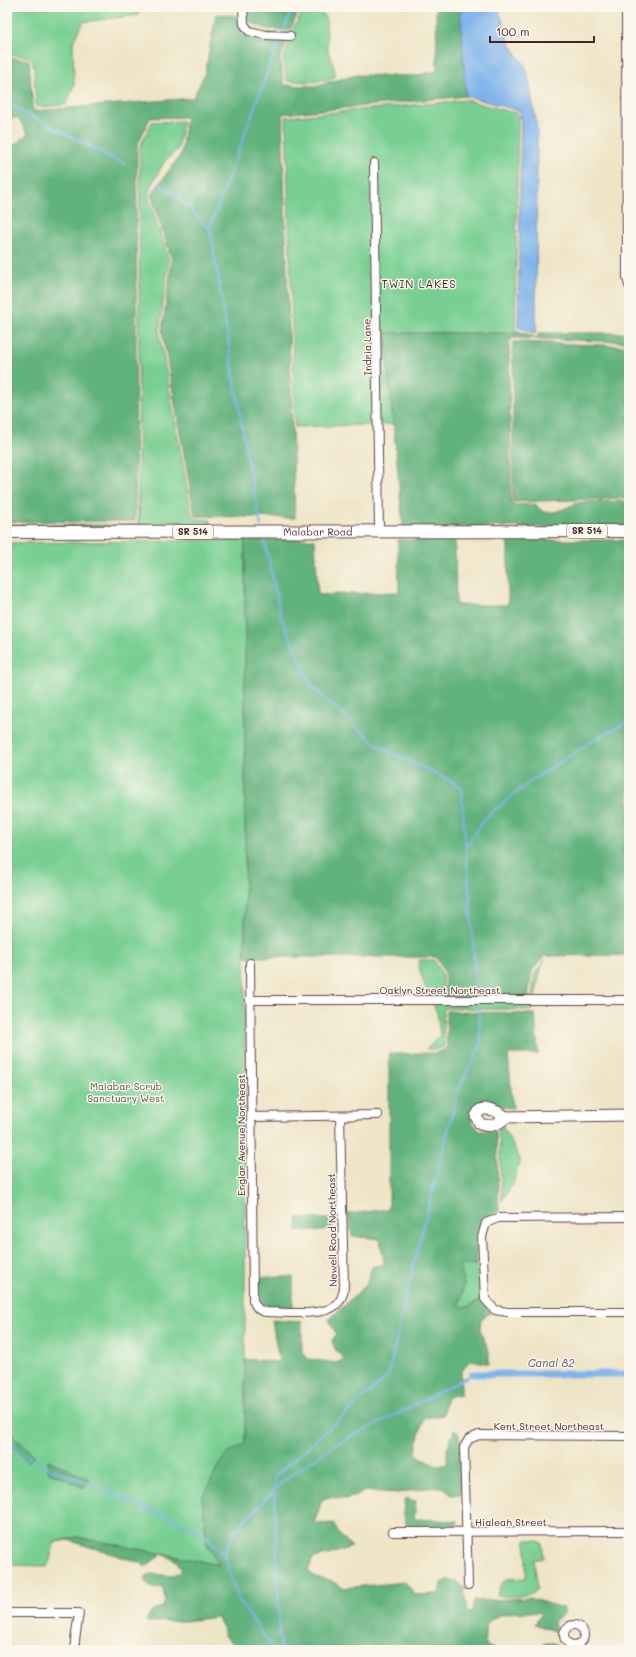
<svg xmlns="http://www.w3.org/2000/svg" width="636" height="1657" viewBox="0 0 636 1657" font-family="Mali,sans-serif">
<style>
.green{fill:#79cf93;stroke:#62775f}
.forest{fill:#62b27d;stroke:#566854}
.water{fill:#7eb3ec;stroke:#64698c}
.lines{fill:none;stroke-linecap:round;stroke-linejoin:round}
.stream{stroke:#7eb3ec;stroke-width:2}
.canal{stroke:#7eb3ec;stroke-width:7}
.street-casing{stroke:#633d42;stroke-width:10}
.secondary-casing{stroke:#633d42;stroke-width:13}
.primary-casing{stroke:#633d42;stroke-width:14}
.street{stroke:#fff;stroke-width:8}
.secondary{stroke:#fff;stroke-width:11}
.primary{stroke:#fff;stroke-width:12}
.labels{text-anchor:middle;stroke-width:3;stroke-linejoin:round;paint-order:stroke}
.shield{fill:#fbf7ec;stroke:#7f6065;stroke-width:1}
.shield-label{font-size:9px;font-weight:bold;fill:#4a1f2b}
.street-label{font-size:10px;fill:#4a1f2b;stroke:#fbf7ec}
.park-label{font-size:10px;fill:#58544a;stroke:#fbf7ec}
.neighbourhood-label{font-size:11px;letter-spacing:1px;fill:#4a1f2b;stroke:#fbf7ec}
.water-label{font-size:11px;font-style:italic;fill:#5c536f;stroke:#fbf7ec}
</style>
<rect width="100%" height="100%" fill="#fbf7ec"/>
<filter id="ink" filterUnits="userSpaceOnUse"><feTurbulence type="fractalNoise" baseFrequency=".025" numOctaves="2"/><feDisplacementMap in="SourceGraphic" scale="8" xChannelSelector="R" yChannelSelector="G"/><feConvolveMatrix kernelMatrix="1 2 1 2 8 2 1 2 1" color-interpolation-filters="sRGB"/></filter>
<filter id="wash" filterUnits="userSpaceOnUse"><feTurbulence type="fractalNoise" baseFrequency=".012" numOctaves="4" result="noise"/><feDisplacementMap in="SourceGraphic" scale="16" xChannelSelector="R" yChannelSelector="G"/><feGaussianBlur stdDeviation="0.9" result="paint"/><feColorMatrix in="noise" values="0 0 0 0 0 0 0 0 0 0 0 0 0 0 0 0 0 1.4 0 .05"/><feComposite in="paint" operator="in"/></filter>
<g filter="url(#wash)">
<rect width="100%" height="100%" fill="#eee4c6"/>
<g class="green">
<path d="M7,7H138V15L83,22L73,42L74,85L66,105L36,107L34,66H33L32,59L29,57L7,55Z"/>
<path d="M305,7H321L326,20L328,51L335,70V77L313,82L287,81L283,59L291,39L252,34L246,25L266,33H291Z"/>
<path d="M466,100L518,114L515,327L516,330L524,333H385L393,424L295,427L286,117Z"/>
<path d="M183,121L178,149L164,162L151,186L148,196L169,260L159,332L192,516L195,519L210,520L211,528H141L138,496L140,147L152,122Z"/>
<path d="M245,540V1570L77,1537L55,1542L48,1566L7,1565V543Z"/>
<path d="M546,959L542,965L532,1010L445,1008L443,1011L444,1047L435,1049H426L440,1036L437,1013L426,989L418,964L420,960H434L442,974L443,997H532L535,973Z"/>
<path d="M502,1125L520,1159L513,1184L502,1201L499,1131L498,1128Z"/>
<path d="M480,1264L483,1301L479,1300L468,1307L459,1306L464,1285L460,1266Z"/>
<path d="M526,1540H537L542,1543L544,1558L534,1560L538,1589C530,1597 508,1598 497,1595L500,1586L506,1579L526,1578Z"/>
</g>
<g class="forest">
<path d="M247,7H301L290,30L267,29L247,21Z"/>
<path d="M436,7H462L466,96L282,114L295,518L195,516L162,331L172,260L151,195L181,154L186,117L150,118L137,146L135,521L7,522V151L28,134L18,118H7V58L29,60L33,111L193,98L205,73L216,14L238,16L239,26L251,38L288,40L280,58L284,85L313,86L357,75L414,76L437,71Z"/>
<path d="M385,333H525L536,338L538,337L539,333H629V342L513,338L509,342L511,504L513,505L536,504C538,508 541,511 545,512C558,514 567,506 578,503C590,500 616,502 629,501V527H403Z"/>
<path d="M513,342L629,346V498L513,502Z"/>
<path d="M138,496L141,528H7V525H135L138,522Z"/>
<path d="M315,539L318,595L399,592L398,540H455L456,605H508V540H629V955L544,956L532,971L528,997L445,995V973L436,957H245V540Z"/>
<path d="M446,1011L535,1014L538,1054H508L513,1108L479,1106L473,1110L471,1121L480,1131H496L499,1211L483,1221L476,1238L477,1264L460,1266L464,1285L459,1306L468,1307L479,1300L483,1301L491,1312L481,1319L480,1329L483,1338L489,1350V1364L472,1360L461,1371V1394L447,1397L443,1415L424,1418L418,1439L416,1453C428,1464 431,1465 447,1465V1449L454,1430L458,1433L461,1442V1494L451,1495L444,1487L426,1488L398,1493L366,1491L346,1499L328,1497L322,1500L314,1524L334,1523L339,1534L352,1547L328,1555L313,1558L308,1571L315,1577L330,1580L343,1588L405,1582L416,1595L439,1594L441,1583L449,1579L457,1582L464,1588L467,1612H472L474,1601L529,1598L563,1608V1615L554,1621L556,1632L535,1624L542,1613C527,1612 494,1609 486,1626C484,1631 485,1640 485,1645L496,1650H238V1647L225,1637L218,1617L185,1621L147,1622C147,1612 155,1609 163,1607L165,1600L163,1587L151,1588L146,1582V1576L150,1574L173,1576L182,1571L177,1561L162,1554L145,1567L141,1563L68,1540L55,1542L77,1537L219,1565L207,1544L202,1498L224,1456L245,1443V1359L279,1362L272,1320L302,1322V1351L308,1359L336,1363L345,1359L336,1351L332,1341L336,1334L329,1320L366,1285L372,1267L384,1264L380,1239L352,1236L348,1214L389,1209V1054L435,1053L447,1049Z"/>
<path d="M298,1218L329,1219L333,1227L323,1231L297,1230Z"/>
<path d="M258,1277H293V1308H271L264,1305L259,1291Z"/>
<path d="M7,1420L14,1436L35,1456L29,1462L7,1442Z"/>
<path d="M48,1460L89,1479L84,1488L48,1471Z"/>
<path d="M405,1498L416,1501L414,1519L458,1521L457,1529L412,1528L406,1523L403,1511Z"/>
<path d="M546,1643H555L563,1650H530Z"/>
</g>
<path class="water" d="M460,7H498L510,44L527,69L537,129L536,334L518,327L521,112L510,108L466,96Z"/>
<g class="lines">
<g class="stream">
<path d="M282,34L293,7"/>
<path d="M7,104L125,164"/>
<path d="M161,185L179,198L209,228"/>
<path d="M261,526L248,463L210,228L280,38"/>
<path d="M264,538L281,617L312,687L378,746L461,786L477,994"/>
<path d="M466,847L486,817L531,781L594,740L629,721"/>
<path d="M7,1434L17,1451L43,1466L88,1483L201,1532L224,1554L238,1599L274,1650"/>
<path d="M224,1554L234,1531L282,1482L334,1445L407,1409L473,1374"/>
<path d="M280,1650L274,1477L388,1376L413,1267L459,1088L481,1044L478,1005"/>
</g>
<path class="canal" d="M473,1374H629"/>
</g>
</g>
<g filter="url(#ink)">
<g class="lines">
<g class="street-casing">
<g id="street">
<path d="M243,7L244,24L249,31L266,35L290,36"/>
<path d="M626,7L627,277L629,286"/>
<path d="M374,163L379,531"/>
<path d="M250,963L253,1300C256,1307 258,1311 266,1312C284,1312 322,1317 336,1305C341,1301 343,1295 344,1288L340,1116"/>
<path d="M250,1000H629"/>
<path d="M251,1117L378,1115"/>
<path d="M629,1217L498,1218L486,1223L482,1237L485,1299L495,1310L508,1312H629"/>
<path d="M393,1532L629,1531"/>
<path d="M468,1585L464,1447L469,1439L479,1435L629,1436"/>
<path d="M7,1613H79L75,1640V1650"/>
<circle cx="574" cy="1635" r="10"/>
</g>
</g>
<g class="secondary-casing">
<path id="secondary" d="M506,1117C499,1124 489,1128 480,1124L476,1116L480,1110C490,1107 497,1111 506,1117L629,1115"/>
</g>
<g class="primary-casing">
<g id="primary">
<path id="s1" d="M7,532L629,531"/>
</g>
</g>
<use href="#street" class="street"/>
<use href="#secondary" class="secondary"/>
<use href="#primary" class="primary"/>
</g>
</g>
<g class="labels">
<g class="shield">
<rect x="567" y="524" width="40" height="14" rx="3"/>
<rect x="173" y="525" width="40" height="14" rx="3"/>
</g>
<g class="shield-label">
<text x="587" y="534">SR 514</text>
<text x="193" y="535">SR 514</text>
</g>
<g class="street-label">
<text transform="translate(367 347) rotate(-91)" y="4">Indria Lane</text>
<text dy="4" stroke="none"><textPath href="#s1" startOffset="311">Malabar Road</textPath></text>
<text x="440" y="994">Oaklyn Street Northeast</text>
<text transform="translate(241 1135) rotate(-90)" y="4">Englar Avenue Northeast</text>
<text transform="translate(332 1230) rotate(-91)" y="4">Newell Road Northeast</text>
<text x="549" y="1430">Kent Street Northeast</text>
<text x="511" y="1526">Hialeah Street</text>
</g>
<g class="park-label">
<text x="126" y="1090">Malabar Scrub<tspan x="126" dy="12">Sanctuary West</tspan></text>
</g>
<g class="neighbourhood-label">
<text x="419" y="288">TWIN LAKES</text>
</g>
<g class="water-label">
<text x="551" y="1367">Canal 82</text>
</g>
</g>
<rect width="636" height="1657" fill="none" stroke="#fbf7ec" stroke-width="24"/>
<path d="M490 36v6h104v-6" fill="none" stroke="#4a1f2b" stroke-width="2"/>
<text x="496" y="36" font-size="12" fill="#4a1f2b" stroke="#fbf7ec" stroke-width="3" paint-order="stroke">100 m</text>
</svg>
